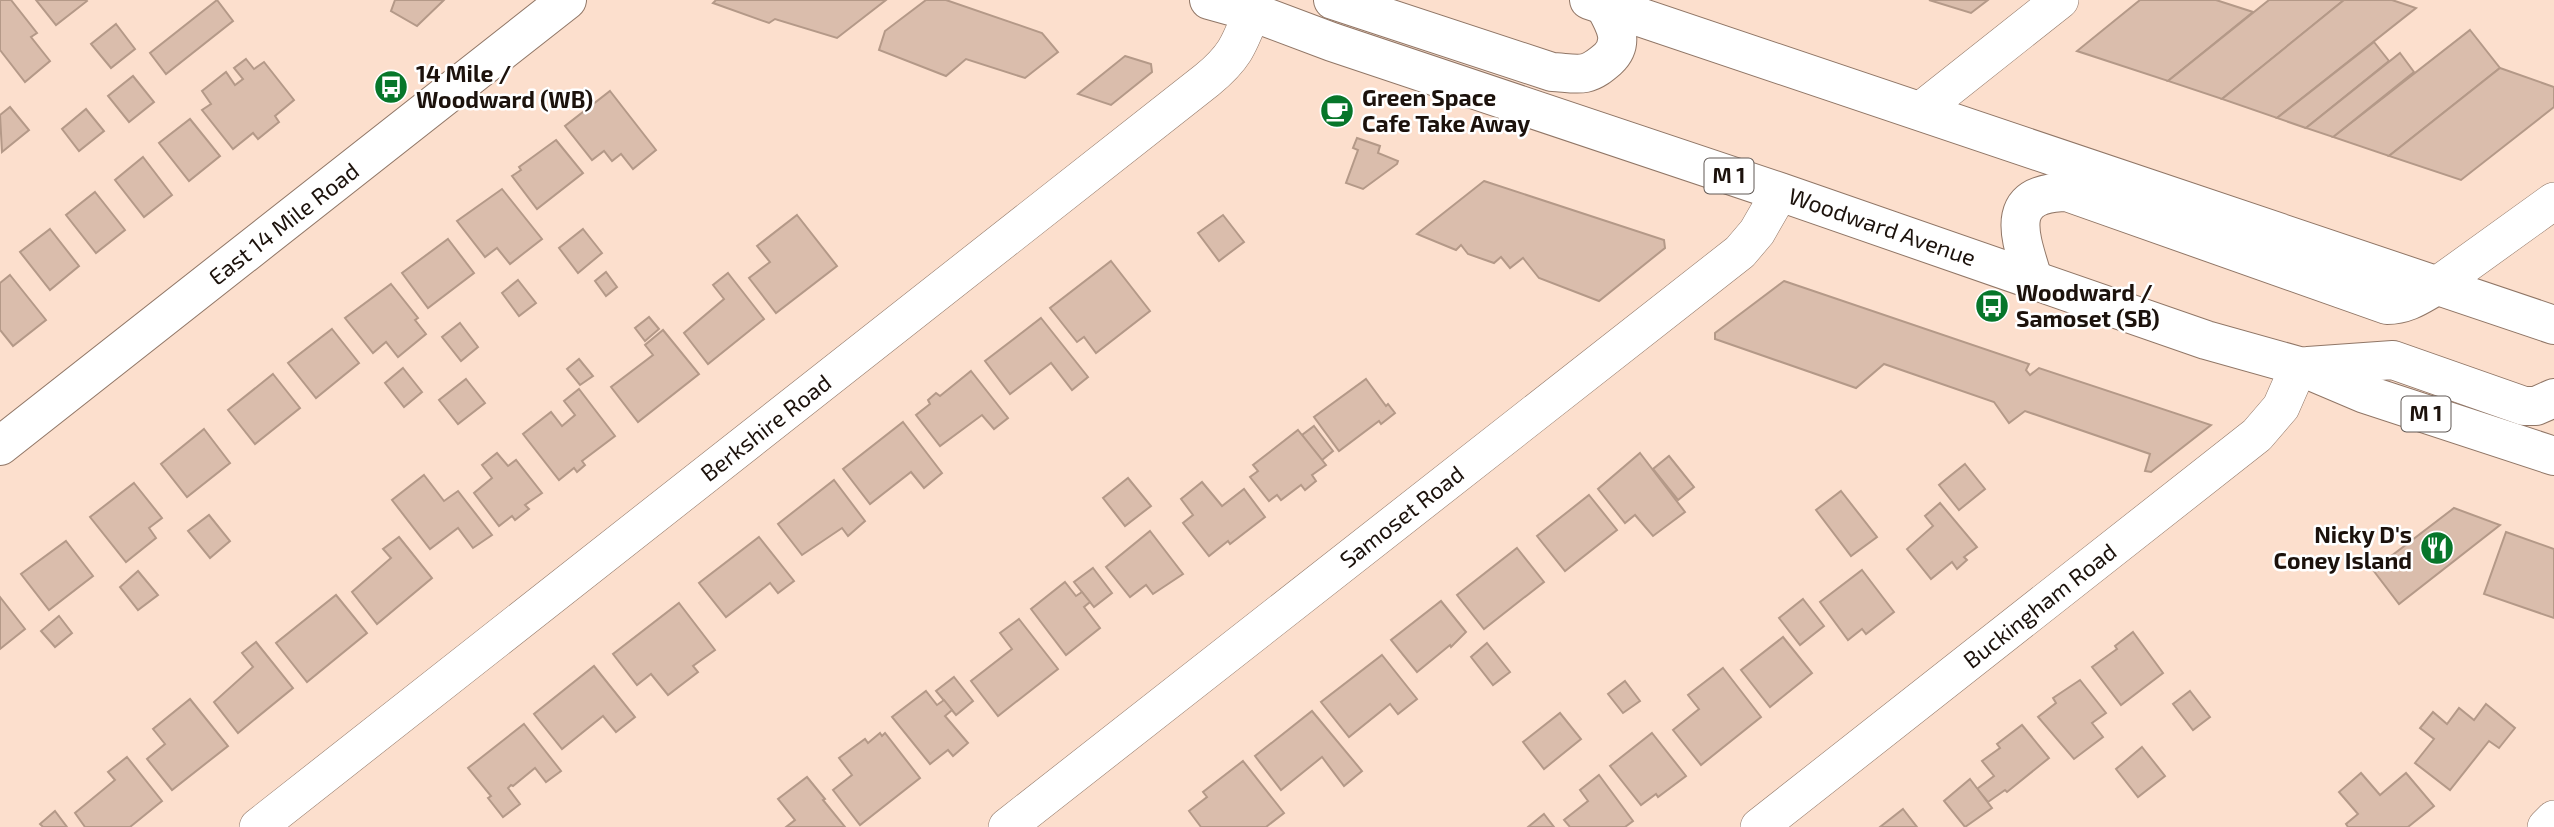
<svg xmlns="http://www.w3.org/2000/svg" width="2554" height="827" viewBox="0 0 2554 827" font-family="'Exo 2',sans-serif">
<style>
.building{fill:#dabdac;stroke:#b49988;stroke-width:2}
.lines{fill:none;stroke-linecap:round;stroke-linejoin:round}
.minor-casing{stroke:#907666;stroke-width:38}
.major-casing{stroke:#907666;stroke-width:40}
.minor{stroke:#fff;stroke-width:37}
.major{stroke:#fff;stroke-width:38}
.labels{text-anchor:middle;stroke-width:5;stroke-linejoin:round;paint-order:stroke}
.shield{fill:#fff;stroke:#605955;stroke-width:2}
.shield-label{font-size:21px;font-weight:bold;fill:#1c120c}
.poi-label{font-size:23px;font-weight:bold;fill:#1c120c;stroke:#fff;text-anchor:start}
.street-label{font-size:23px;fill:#1c120c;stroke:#fff}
</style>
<rect width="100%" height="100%" fill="#fcdfcd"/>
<g class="building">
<path d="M0,0H11L37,33L31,37L50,61L25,82L0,50Z"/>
<path d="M36,0H86L87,1L56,25Z"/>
<path d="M217,0L233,21L166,74L150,53Z"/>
<path d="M395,0H444L417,26L391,11Z"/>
<path d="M716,0H886L837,38L775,19L769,23L713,3Z"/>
<path d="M926,0H946L1042,33L1058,52L1025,78L966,59L946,76L879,50L885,31Z"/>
<path d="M1929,0H1988L1971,13Z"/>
<path d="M2140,0H2216L2253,12L2168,81L2077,51Z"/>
<path d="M2269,0H2344L2222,99L2168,81Z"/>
<path d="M2344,0H2392L2416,8L2277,118L2222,99Z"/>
<path d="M116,24L135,49L111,68L91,44Z"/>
<path d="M2470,30L2500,68L2389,156L2333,137Z"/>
<path d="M2374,42L2389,61L2306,128L2277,118Z"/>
<path d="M2400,53L2414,72L2333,137L2306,128Z"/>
<path d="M1125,56L1151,64L1152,72L1111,105L1078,94Z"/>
<path d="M246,59L254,69L264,62L294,100L275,116L279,122L258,139L253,133L233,149L202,110L211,104L202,91L226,72L235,85L243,79L234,68Z"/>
<path d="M2500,68L2554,87V107L2461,180L2389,156Z"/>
<path d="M133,76L154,102L129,122L108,96Z"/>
<path d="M610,91L656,150L633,169L621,154L612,161L604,151L592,160L565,126Z"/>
<path d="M10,107L29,130L2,152L0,115Z"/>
<path d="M86,109L104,131L79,151L62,129Z"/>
<path d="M190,119L220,156L189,181L159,143Z"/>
<path d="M1357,138L1380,146L1378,153L1398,161L1397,164L1363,189L1346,183L1358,150L1353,148Z"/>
<path d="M556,140L583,173L537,209L512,176L521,170L519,167Z"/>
<path d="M143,157L172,195L144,217L115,180Z"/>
<path d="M1484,181L1664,240L1665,248L1599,301L1539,278L1523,258L1510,268L1501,257L1494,263L1468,254L1461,245L1456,250L1417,234Z"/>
<path d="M502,189L542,239L510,264L497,248L485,257L457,221Z"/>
<path d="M95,192L125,230L96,253L66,215Z"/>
<path d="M797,215L837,266L776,313L749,278L770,262L757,246Z"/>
<path d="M1223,215L1244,242L1219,261L1198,233Z"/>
<path d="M50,229L79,266L50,290L20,252Z"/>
<path d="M583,229L602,253L578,273L559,248Z"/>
<path d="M448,239L474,273L428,308L402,273Z"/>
<path d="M1111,261L1150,311L1096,353L1084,337L1077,342L1050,308Z"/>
<path d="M606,272L617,287L606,296L595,281Z"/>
<path d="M728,273L764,319L708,364L684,333L724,299L713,285Z"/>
<path d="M10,275L46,320L13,346L0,330V283Z"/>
<path d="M518,280L536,303L519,316L502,293Z"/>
<path d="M1784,281L2029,364L2026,370L2030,375L2039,368L2211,425L2151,472L2145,471L2150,454L2025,411L2009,423L1994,402L1884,364L1856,388L1715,339V333Z"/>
<path d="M391,284L418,318L415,320L426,334L398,357L386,342L373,353L345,318Z"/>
<path d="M649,317L659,329L645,341L635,328Z"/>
<path d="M1041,318L1088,377L1072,390L1051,363L1010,394L985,361Z"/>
<path d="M460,323L478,347L461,361L442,337Z"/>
<path d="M332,329L359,363L316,398L288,363Z"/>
<path d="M663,330L699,374L638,422L611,387L653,355L645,345Z"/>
<path d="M579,359L593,376L580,385L567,369Z"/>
<path d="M403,368L422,392L404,407L385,383Z"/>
<path d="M971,371L1008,418L994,429L982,415L940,446L916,415L930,404L928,400L936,393L940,396Z"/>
<path d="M273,374L300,408L255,444L228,410Z"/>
<path d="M466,379L485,403L458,424L439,400Z"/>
<path d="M1366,379L1386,406L1388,404L1395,413L1381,424L1379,421L1339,451L1314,417Z"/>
<path d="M579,389L615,436L582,461L585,465L577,472L574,468L559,480L523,434L551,412L562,426L575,415L564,401Z"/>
<path d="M903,422L942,473L924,488L911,472L870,504L843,469Z"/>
<path d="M1314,426L1333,451L1322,460L1302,435Z"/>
<path d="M204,429L230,463L187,497L161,464Z"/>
<path d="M1298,430L1326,465L1312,475L1316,481L1305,490L1301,485L1281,500L1277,495L1269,501L1250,477L1258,471L1253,465Z"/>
<path d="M497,453L508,466L516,460L542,493L525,505L529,509L515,520L512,516L499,526L474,493L492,478L482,465Z"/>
<path d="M1640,453L1685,512L1653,536L1635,515L1625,523L1598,489Z"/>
<path d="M1669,456L1694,487L1678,500L1653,469Z"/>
<path d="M1965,464L1985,489L1959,510L1939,485Z"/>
<path d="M424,475L444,501L458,491L492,535L473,548L458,528L430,549L392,500Z"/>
<path d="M1128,478L1151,506L1125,526L1103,498Z"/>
<path d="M834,480L865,521L848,536L842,528L802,555L778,524Z"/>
<path d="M1202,482L1222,506L1244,489L1265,517L1230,544L1228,541L1209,556L1183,523L1193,515L1181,499Z"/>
<path d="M134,483L162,518L149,528L156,538L126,562L90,517Z"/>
<path d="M1841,491L1877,537L1851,556L1816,510Z"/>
<path d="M1589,495L1617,530L1565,571L1537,536Z"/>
<path d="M1940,503L1977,547L1964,557L1967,560L1957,569L1952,562L1931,579L1907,549L1933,526L1925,516Z"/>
<path d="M2454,508L2500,525L2399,604L2373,570Z"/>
<path d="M209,515L230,541L210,558L188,531Z"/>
<path d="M1150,531L1183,574L1153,594L1146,585L1130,597L1106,567Z"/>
<path d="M2506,532L2554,549V618L2484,594Z"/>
<path d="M399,537L432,578L377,624L352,592L391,558L383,549Z"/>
<path d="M759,537L794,581L778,593L770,583L726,617L699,583Z"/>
<path d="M66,541L93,576L49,610L21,574Z"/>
<path d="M1517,548L1544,582L1484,629L1457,595Z"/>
<path d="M1093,568L1112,593L1094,607L1074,582Z"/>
<path d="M1862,570L1894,612L1866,634L1862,629L1848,640L1820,602Z"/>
<path d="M138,571L158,595L138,610L120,587Z"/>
<path d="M1065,582L1076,596L1082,592L1090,602L1084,607L1100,628L1066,655L1031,609Z"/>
<path d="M336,595L367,633L307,682L276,643Z"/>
<path d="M0,597L25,629L0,649Z"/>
<path d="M1803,599L1824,626L1800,645L1779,618Z"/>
<path d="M1441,601L1466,632L1451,647L1450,645L1417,672L1391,640Z"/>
<path d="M679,603L715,650L693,666L698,672L668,695L651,674L637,685L613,654Z"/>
<path d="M59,616L72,633L55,647L41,631Z"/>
<path d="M1019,619L1058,669L998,716L971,681L1012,649L1000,633Z"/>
<path d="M2133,632L2163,673L2121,705L2092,667L2117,649L2115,646Z"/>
<path d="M1783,637L1812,673L1770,707L1741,670Z"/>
<path d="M256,642L293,688L238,733L214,702L253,667L242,653Z"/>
<path d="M1487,643L1510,672L1493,685L1471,657Z"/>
<path d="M1382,655L1417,699L1398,714L1390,704L1349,737L1321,702Z"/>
<path d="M594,666L635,717L616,732L603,716L562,749L534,714Z"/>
<path d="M1723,668L1761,717L1701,765L1673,730L1699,709L1688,695Z"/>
<path d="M954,677L973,701L956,715L936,691Z"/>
<path d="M2080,680L2106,713L2092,723L2103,737L2074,759L2038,717L2056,703L2053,698Z"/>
<path d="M1625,681L1640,701L1623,713L1608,694Z"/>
<path d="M926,691L937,705L944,700L952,710L945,716L968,743L953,756L948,750L930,764L892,717Z"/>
<path d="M2190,691L2210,717L2193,730L2173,704Z"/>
<path d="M190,699L228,746L172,790L147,759L165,744L153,729Z"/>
<path d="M2486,704L2515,728L2499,748L2489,741L2450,790L2415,763L2434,739L2420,728L2433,712L2447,724L2459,708L2474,720Z"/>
<path d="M1312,711L1362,771L1344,786L1322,757L1281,790L1255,756Z"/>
<path d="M1560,713L1581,739L1544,769L1523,742Z"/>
<path d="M524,724L561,771L546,782L535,768L513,786L511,785L508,788L520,804L503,817L488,798L491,796L468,768Z"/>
<path d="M2022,725L2049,758L2007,792L2005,790L1988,802L1977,789L1994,776L1982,761L2000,748L1997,744Z"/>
<path d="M880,733L882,736L885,733L920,778L860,825L833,790L852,775L839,758L865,739L868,743Z"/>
<path d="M1652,733L1686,776L1658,797L1656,794L1641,805L1610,766Z"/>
<path d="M2142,747L2165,776L2138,797L2116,769Z"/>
<path d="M127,757L162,801L130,827H85L75,813L115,780L108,772Z"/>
<path d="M1243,761L1284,813L1266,827H1201L1189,811L1207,797L1203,792Z"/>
<path d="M2361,773L2380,795L2406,773L2434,806L2408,827H2348L2346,824L2358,814L2339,792Z"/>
<path d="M1599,775L1633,821L1625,827H1570L1564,820L1588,801L1580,790Z"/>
<path d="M807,777L825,799L823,800L845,827H786L795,820L778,799Z"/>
<path d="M1970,779L1992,808L1965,827L1944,801Z"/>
<path d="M1903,809L1917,827H1880Z"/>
<path d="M55,811L67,827H43L40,824Z"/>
<path d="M1544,814L1554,827H1528Z"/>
</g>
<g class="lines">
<g class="minor-casing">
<g id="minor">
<path d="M1920,111L2060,0"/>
<path d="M2436,286L2554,201"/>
<path d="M258,827L1207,80C1235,57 1239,45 1252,12"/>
<path d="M1007,827L1740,252L1757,232L1780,192"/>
<path d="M1759,827L2257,435L2281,407L2299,366"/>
<path d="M2546,827L2554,819"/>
</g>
</g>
<g class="major-casing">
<g id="major">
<path d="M1209,0L1252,12L1332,42L1780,192L2206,340L2299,366L2365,394L2554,456"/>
<path d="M1333,0L1552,72C1562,72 1575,75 1585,73C1594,71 1601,65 1608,59C1626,42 1614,23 1604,5"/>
<path d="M1589,0L2554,325"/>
<path d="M2033,279C2020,236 2002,193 2067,192L2387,305C2407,305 2420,295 2436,286"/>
<path d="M2308,366L2393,360L2524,406H2536L2554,398"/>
<path d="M0,446L567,0"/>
</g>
</g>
<use href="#minor" class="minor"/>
<use href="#major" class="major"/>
</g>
<defs>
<g id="bus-disc" transform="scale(1.75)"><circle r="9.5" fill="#07762a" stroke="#fff"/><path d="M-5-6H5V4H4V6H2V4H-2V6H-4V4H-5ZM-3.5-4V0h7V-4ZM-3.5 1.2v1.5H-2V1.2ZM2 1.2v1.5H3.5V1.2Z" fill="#fff"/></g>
<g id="cafe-disc" transform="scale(1.75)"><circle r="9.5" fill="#07762a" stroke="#fff"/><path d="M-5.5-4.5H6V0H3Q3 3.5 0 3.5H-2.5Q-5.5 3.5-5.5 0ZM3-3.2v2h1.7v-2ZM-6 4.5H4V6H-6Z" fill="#fff"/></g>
<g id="restaurant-disc" transform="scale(1.75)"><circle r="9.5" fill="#07762a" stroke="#fff"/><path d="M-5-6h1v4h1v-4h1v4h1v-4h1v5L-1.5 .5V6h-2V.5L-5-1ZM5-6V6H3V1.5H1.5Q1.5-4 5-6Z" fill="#fff"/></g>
</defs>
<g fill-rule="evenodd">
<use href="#bus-disc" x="391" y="87"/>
<use href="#cafe-disc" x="1337" y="111"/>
<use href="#bus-disc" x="1992" y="306"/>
<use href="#restaurant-disc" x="2437" y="548"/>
</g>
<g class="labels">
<g class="shield">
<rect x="1704.5" y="158.5" width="49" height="35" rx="5"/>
<rect x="2401.5" y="396.5" width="49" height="35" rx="5"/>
</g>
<g class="shield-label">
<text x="1729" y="183">M 1</text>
<text x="2426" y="421">M 1</text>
</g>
<g class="poi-label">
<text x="416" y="82">14 Mile /<tspan x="416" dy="26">Woodward (WB)</tspan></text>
<text x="1362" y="106">Green Space<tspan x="1362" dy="26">Cafe Take Away</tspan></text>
<text x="2016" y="301">Woodward /<tspan x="2016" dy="26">Samoset (SB)</tspan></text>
<text x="2412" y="543" text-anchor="end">Nicky D's<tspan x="2412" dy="26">Coney Island</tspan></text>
</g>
<g class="street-label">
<text transform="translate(284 224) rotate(-38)" y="8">East 14 Mile Road</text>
<text transform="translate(1882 227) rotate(19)" y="8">Woodward Avenue</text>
<text transform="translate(766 428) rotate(-38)" y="8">Berkshire Road</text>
<text transform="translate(1402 517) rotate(-38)" y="8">Samoset Road</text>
<text transform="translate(2040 606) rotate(-38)" y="8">Buckingham Road</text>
</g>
</g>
</svg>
